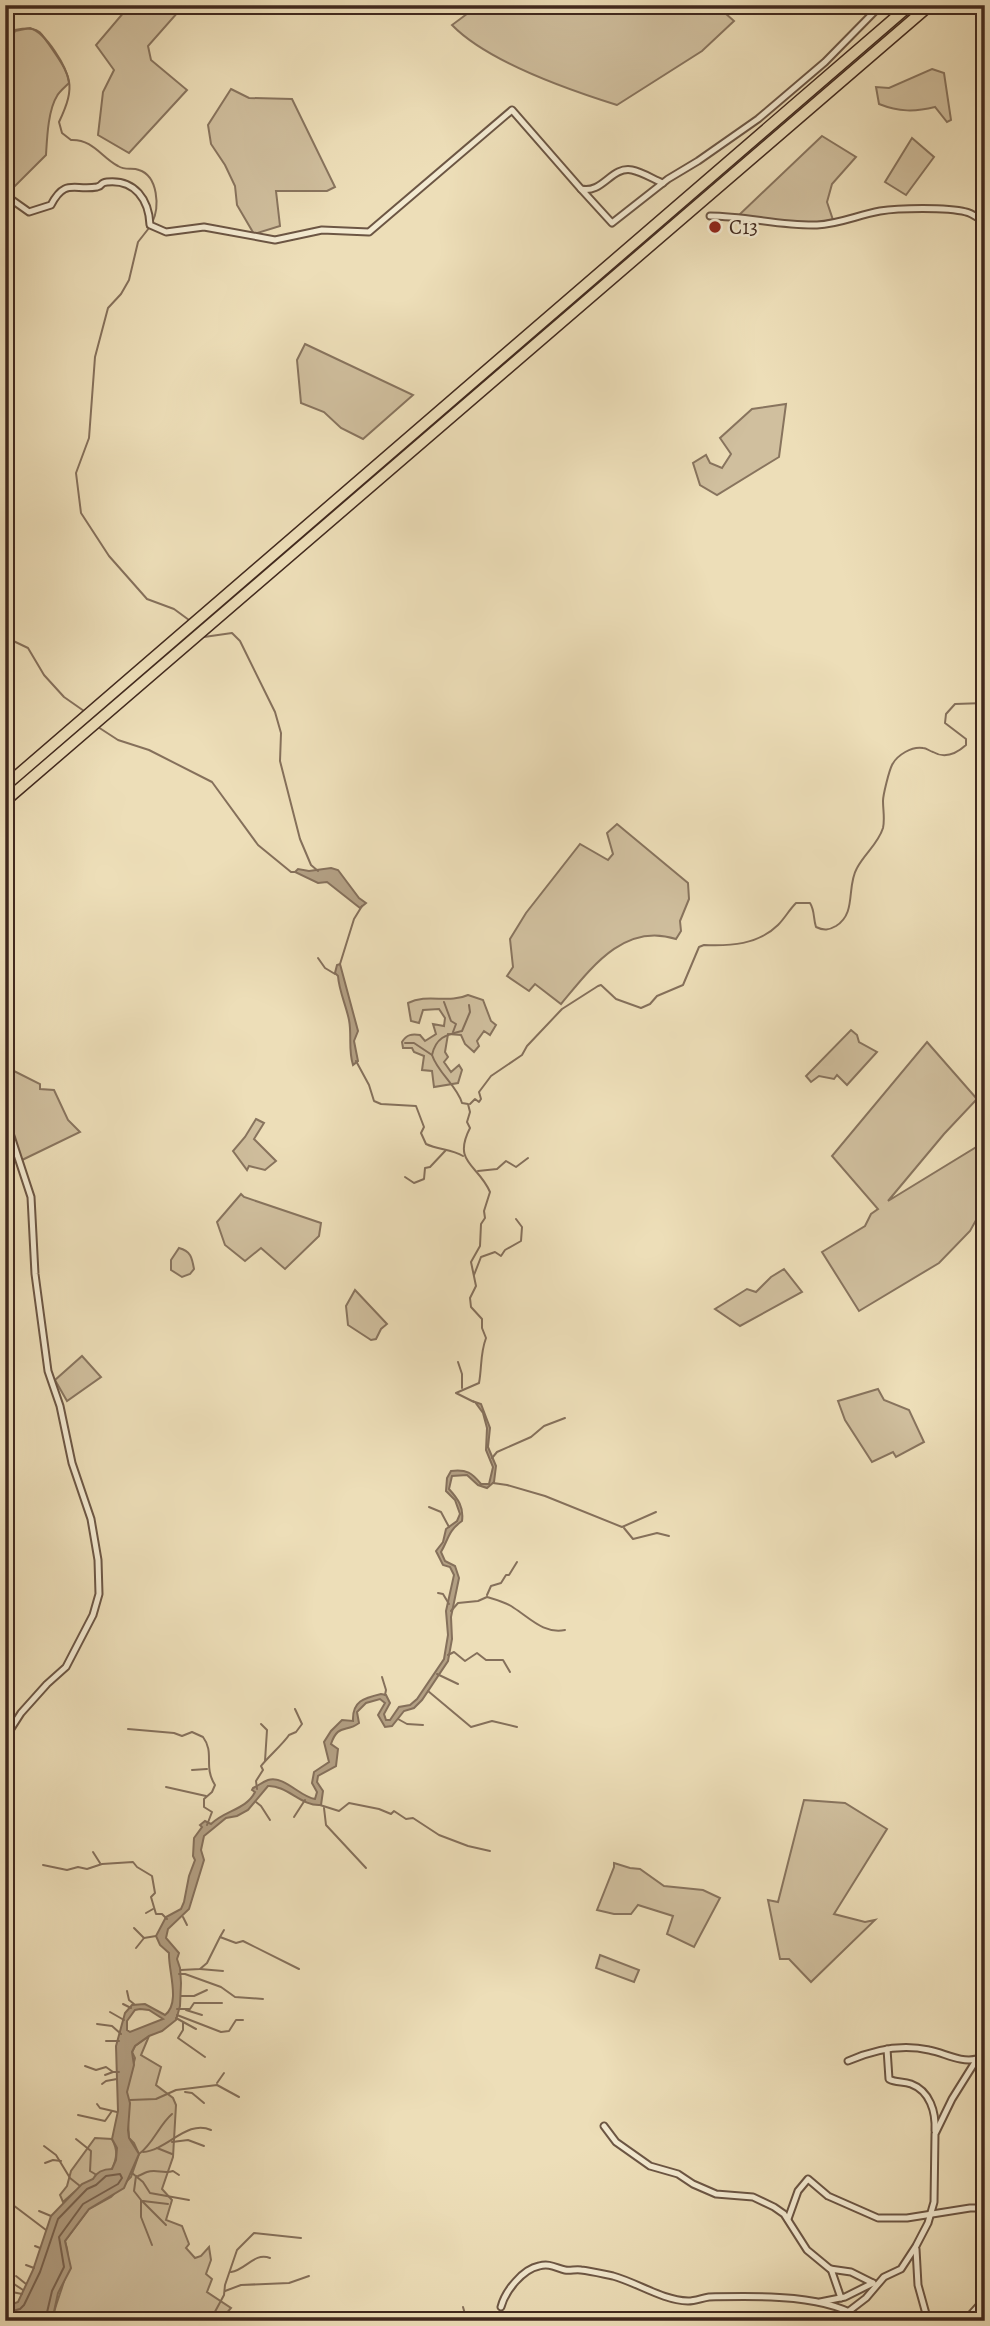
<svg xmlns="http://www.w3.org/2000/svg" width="990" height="2326" viewBox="0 0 990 2326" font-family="Alegreya,serif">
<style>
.green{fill:#d0bf9e;stroke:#88745e;stroke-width:2}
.water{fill:#b3a084;stroke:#85705b;stroke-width:2;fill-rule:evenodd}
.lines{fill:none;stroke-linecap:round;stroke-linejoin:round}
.shore{stroke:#7a6451;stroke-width:2}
.stream{stroke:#85705b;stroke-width:2}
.street-casing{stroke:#6c5644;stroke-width:9}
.highway-casing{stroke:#41291e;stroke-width:13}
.street{stroke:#f3ead1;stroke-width:5}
.highway{stroke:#eddeb8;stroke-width:10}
.poi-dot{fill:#8f2418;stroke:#f3ead1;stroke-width:2.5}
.labels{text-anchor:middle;stroke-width:5;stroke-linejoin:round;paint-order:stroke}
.poi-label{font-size:21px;fill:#41291e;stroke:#f3ead1;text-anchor:start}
</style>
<rect width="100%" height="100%" fill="#eddeb8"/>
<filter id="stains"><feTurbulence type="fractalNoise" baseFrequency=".00286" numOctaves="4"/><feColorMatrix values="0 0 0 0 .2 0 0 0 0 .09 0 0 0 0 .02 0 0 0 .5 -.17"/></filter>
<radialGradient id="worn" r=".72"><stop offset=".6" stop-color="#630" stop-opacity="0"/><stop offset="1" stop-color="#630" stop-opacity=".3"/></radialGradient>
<g class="green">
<path d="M130,5H170L179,11L148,46L151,60L187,90L129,153L98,135L103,92L114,70L96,45Z"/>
<path d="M479,5H716L734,21L702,51L617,105C569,90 487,61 452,25Z"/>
<path d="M30,28C46,33 67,66 69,83C65,87 59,92 57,96C48,110 47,139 46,155L11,190L5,185V53L15,31Z"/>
<path d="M932,69L944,73L951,120L947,122L935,107C915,112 899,112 879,104L876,87L889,88Z"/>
<path d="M231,89L249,98L292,99L335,187L327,191H276L280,226L254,234L237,205L235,186L225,165L211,144L208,125Z"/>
<path d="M822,136L856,157L832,184L827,202L834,223L815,225L738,216Z"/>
<path d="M912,138L934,157L906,195L885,182Z"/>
<path d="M305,344L413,395L363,439L341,428L324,412L301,403L297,360Z"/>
<path d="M786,404L779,457L717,495L700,485L693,463L706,455L710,463L722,468L731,454L720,438L752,409Z"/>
<path d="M617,824L688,883L689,899L680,921L681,931L676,939C624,922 591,968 561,1004L535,984L529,991L507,976L513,967L510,939L526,913L580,844L608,860L613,854L607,833Z"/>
<path d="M468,995L483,1000L491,1021L496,1025L490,1035L484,1031L477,1041L479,1046L474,1052L465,1044L461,1035L448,1034L445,1052L448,1057L444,1062L451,1072L459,1065L462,1070L458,1083L434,1087L432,1071L422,1070L424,1056L414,1052L412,1048H403L402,1042C407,1034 412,1034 420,1035L425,1041L436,1034L433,1024L444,1026L445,1018L439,1009L423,1010L419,1023L411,1021L408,1003C427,993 449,1004 468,995Z"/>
<path d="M851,1030L857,1035L859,1042L877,1052L847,1085L837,1075L834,1079L819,1076L811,1082L806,1076Z"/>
<path d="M927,1042L977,1099L944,1134L888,1201L978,1146L985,1153V1204L970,1231L939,1263L859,1311L822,1252L865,1226L871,1214L878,1209L832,1156Z"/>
<path d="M10,1069L40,1084V1089L54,1090L68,1120L80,1132L20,1161L5,1118V1073Z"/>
<path d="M256,1119L264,1123L254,1139L276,1161L265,1170L249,1166L247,1170L233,1151L245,1137Z"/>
<path d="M241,1194L244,1197L321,1223L319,1236L285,1269L261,1248L245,1261L225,1245L217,1222Z"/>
<path d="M179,1248C191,1251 192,1258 194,1269L190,1274L182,1277L171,1270V1260Z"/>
<path d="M784,1269L802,1292L740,1326L715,1309L747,1289L756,1292L771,1277Z"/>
<path d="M355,1290L387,1324L381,1329L376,1339L371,1340L348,1325L346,1306Z"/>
<path d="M82,1356L101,1377L67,1401L55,1380Z"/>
<path d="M878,1389L884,1400L909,1410L924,1442L896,1457L893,1452L872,1462L845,1420L838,1401Z"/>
<path d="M804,1800L845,1803L887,1829L834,1914L865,1922L875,1920L811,1982L789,1959H780L768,1900L778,1902Z"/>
<path d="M614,1863L630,1868L640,1869L664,1886L703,1890L720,1898L694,1947L667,1934L673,1916L638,1905L631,1914H614L597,1910L614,1867Z"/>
<path d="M600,1955L639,1970L634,1982L596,1968Z"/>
<path d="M149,2036L141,2055L161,2067L156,2085L173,2098L176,2105L173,2157L162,2189L172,2200L166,2220L182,2226L189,2244L186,2248L195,2258L201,2256L209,2247L211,2260L206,2274L212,2279L207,2292L231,2308L225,2315L227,2321H52C57,2293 75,2269 65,2241L89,2209L111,2197L131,2177L139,2154L134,2143L129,2138L126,2092L135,2058L132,2052L135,2046Z"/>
<path d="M95,2138L112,2139C118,2150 117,2158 112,2169C92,2180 79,2186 63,2202L60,2195L67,2186L71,2171Z"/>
</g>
<g class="water">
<path d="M331,868L338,870L359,898L366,903L360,908L327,882L318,883L295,872L298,869L309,871Z"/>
<path d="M340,964L358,1031L354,1041L358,1061L353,1065C348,1049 352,1035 349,1020C346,1005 339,991 338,976L335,973L337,965Z"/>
<path d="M475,1402L481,1404L490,1428L488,1447L496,1466L494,1482L487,1488L478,1485L467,1475L452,1476L449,1489C458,1499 464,1507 462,1521C448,1531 449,1538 441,1552L445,1561L455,1566L459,1578L451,1617L452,1639L448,1661L422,1700L414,1708L404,1711L392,1726L385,1727L378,1715L385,1703L380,1699L366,1703L357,1712L359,1723C346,1733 338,1723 331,1744L338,1749L336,1766L318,1776L317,1782L323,1791L321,1805C302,1807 287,1785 268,1786L248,1810L237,1816L226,1818L204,1836L201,1850L204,1860L189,1909L168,1929L166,1938L179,1953L177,1959L180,1968L181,1983L180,2006L176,2020L162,2031L149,2036L135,2046L132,2052L134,2065L127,2092L130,2103L128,2130L129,2138L139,2154L124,2188L89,2209L65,2241L71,2268L58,2293L52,2321H5V2307L18,2302L33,2270L51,2216L82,2184L93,2179C97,2171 104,2169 112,2169L116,2160L117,2148L112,2139L118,2111L116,2046L125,2013L132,2005L145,2004L165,2015C181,2003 168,1970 169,1953L160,1945L156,1936L166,1917L181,1909L184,1902L189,1876L195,1860L193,1856L194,1838L202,1827L200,1825L205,1821L211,1824C225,1810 246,1810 255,1792L252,1790L253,1788C258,1786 262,1782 268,1780C284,1775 300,1797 315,1799L317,1792L312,1783L314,1772L329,1762L324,1742L331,1731L342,1720L353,1721C352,1701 364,1698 381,1694L386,1695L390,1703L384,1714L386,1720H390L399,1707L410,1705L417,1699L444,1659L448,1635L446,1611L454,1575L450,1567L443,1565L436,1551L443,1542L446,1529L457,1521L460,1514L455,1500L446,1491L447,1478L451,1471C467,1469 472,1473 481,1484H489L493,1467L486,1450L487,1428L483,1413ZM140,2009L149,2010L163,2019L130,2032L127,2030V2021L135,2010Z"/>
</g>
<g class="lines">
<path class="shore" d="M5,2313L20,2309L24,2305L40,2272L58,2219L87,2189L96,2185L106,2176L120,2174L122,2178L118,2184L83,2204L59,2237L64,2267L52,2291L45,2321"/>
<g class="stream">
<path d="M5,31C14,31 24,27 32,29C41,30 43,37 48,43C71,76 77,84 59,122L62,133L71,140C93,139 101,157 118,166C126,171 132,167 139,170C158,176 160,207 152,223"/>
<path d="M149,228L138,242L129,280L121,294L108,308L95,357L89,438L76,473L81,513L109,556L147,599L174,609L189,620"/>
<path d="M5,637L28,648L44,675L64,697L84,711"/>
<path d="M204,637L232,633L240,641L275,712L281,733L280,761L300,839L311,865L318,871"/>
<path d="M98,727L118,740L149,750L212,782L258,845L291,872H296"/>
<path d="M318,958L325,968L335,974"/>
<path d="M340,964L354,919L362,906"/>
<path d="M444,1002L451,1021L456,1024L453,1032"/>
<path d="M469,1005L470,1012L462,1031C446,1035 436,1037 432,1055C438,1073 457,1086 462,1103L468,1104L470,1112L467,1122L470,1128C452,1163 478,1164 490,1192L484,1211L485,1218L481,1224L480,1246L471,1262L476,1286L470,1298L471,1307L482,1319V1328L486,1338C480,1354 482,1367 479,1383L456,1393L474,1402"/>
<path d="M405,1043H414L432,1055"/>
<path d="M356,1061L369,1085L374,1101L381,1104L416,1106L424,1127L421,1133L426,1144C439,1150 451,1149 463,1156"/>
<path d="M470,1104L475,1099L479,1102L481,1099L479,1092L491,1076L522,1055L527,1046L562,1009L598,986L601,985L616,999L641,1008L650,1004L657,996L683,985L699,947L704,945C730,946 758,945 778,925C785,918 789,910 796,903H810C815,911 813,918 816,927C824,931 829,930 836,926C857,913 846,887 857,868C865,853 878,844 883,828C885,819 883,810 883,801C883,795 889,771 892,765C897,755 912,746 923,748C927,748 929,751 933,752C945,759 956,754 966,745V739L945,723L946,714L955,704L985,703"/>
<path d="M478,1171L497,1169L506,1161L516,1167L528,1158"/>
<path d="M405,1177L414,1183L424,1179L425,1168L430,1167L446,1150"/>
<path d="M474,1275L481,1257L495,1252L501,1256L505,1250L521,1241L522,1227L516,1219"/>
<path d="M458,1362L462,1374V1388"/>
<path d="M492,1458L497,1452L531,1437L544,1426L565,1418"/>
<path d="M493,1483L507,1485L545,1496L622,1527L656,1512"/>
<path d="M429,1507L441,1512L449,1527"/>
<path d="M624,1528L633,1539L657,1533L669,1536"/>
<path d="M438,1593L443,1594L449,1604"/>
<path d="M487,1595L491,1586L501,1583L506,1575H509L517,1562"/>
<path d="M451,1611L458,1603L478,1601L487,1597C497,1600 506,1602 514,1608C531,1619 544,1634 565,1630"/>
<path d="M448,1655L454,1652L465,1661L477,1653L486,1660H503L510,1672"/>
<path d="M437,1674L458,1684"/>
<path d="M382,1677L386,1690L385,1695"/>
<path d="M428,1691L471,1727L492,1721L517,1727"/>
<path d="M398,1719L407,1724L423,1725"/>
<path d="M261,1724L267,1730L265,1761"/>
<path d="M128,1729L174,1733L182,1736L192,1732L203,1737C215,1753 203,1766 215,1785L212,1792L204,1799V1807L212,1812L207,1825"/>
<path d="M192,1770L207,1769"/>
<path d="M166,1787L206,1796"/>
<path d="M257,1789L256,1781L263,1770L261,1766C268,1757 284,1743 289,1735L296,1732L302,1724L295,1709"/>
<path d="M256,1802L261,1806L270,1820"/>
<path d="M320,1805L339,1811L349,1803L379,1809L391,1814L394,1811L406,1819L413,1818L439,1835L468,1846L490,1851"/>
<path d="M324,1808L326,1825L366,1868"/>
<path d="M294,1817L305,1800"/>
<path d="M93,1852L100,1863"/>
<path d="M43,1865L67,1870L78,1867L87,1869L102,1864L133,1862L137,1867L152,1876L155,1893L151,1897L156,1914H162L167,1919"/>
<path d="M146,1913L153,1909"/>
<path d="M183,1917L187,1925"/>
<path d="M134,1928L144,1938L156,1936"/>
<path d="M220,1937L224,1930"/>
<path d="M136,1948L144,1938"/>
<path d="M200,1969L223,1971"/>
<path d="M181,1970L200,1969L207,1963L220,1937L236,1943L243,1941L299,1969"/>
<path d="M179,1974H185L221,1987L235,1997L263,1999"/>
<path d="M127,1991L129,2000L134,2004"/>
<path d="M181,1996H194L207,1990"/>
<path d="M123,2004L131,2008"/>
<path d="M177,2009H190L194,2003H222"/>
<path d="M186,2010L202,2015"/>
<path d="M110,2012L124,2020"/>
<path d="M177,2015L221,2032L229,2031L236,2020H243"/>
<path d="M176,2018L196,2029"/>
<path d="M183,2023V2030L178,2038L205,2057"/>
<path d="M97,2024L112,2026L121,2034"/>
<path d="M106,2041H119"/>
<path d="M85,2066L96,2070L106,2067L113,2072H119"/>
<path d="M105,2075L113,2072"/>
<path d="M217,2083L224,2073"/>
<path d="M102,2084L106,2081L117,2079"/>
<path d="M185,2092L192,2093L204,2103"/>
<path d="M130,2100L156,2099L176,2090L217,2085L239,2097"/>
<path d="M97,2104L100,2108L117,2112"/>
<path d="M78,2115L105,2121L112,2111"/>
<path d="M76,2139L91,2151L90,2171L95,2174"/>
<path d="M172,2142L188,2140L204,2146"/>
<path d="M44,2146L56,2155L70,2178L80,2186"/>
<path d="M157,2148L172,2154"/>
<path d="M143,2152C168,2150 187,2119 211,2130"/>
<path d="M139,2154C153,2144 159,2125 172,2114"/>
<path d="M45,2163L53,2160L61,2161"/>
<path d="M132,2173L143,2182L150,2193L189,2200"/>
<path d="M136,2176L134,2191L141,2200V2217L152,2245"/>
<path d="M138,2176C141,2175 144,2173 147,2172C156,2169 164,2174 173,2171L179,2175"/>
<path d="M142,2201L166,2225"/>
<path d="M143,2201L168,2204"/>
<path d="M5,2202L13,2205L46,2230"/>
<path d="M39,2211L51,2216"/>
<path d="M35,2246L40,2248"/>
<path d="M26,2265L34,2268"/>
<path d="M231,2272C246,2270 254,2252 270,2258"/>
<path d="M16,2276L26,2284"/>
<path d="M14,2284L23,2290"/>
<path d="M6,2287L12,2292L22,2294"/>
<path d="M225,2291L241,2285L289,2283L309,2276"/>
<path d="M463,2307L467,2321"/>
<path d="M210,2321L224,2295L225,2285L237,2250L254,2233L301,2238"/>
<path d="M242,2321L250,2315L265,2314"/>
</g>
<g class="street-casing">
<g id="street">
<path d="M581,189L612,223L668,179L698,161L758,119L825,62L881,5"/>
<path d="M5,195L29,212L51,205C65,178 74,191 97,187C104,185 99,183 107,182C135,179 149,200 150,225L166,232L204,227L275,240L322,230L369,232L512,110L581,189C603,194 611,166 632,170C642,172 653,179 663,183"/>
<path d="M710,216C746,216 780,226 817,225C839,224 858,215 880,211C898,208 947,207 966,212C972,213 979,219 985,222"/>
<path d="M5,1118L31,1197L35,1274L48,1371L60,1406L72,1463L91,1519L98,1560L99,1594L93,1615L66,1667L47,1684L21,1713L5,1738"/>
<path d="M887,2049L889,2079C896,2083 903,2081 911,2084C930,2091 936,2112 935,2131"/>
<path d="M848,2061C873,2050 902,2044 929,2050C945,2053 960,2063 977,2059"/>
<path d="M604,2126L616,2142L650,2166L678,2174L693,2184L716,2194L753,2197L774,2207L784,2214L807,2250L830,2269L851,2272L873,2283"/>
<path d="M788,2219L798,2191L808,2179L828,2196L878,2218H907L970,2208H985"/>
<path d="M916,2249L918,2285L928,2321"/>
<path d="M831,2269L841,2298"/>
<path d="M820,2302L845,2297L873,2283"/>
<path d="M501,2307C505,2291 523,2269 539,2266C550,2263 556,2268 565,2270C570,2271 576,2269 581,2270C591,2271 603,2274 613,2276C638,2283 662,2300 688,2301C695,2301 702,2298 709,2297C755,2296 827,2293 865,2321"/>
<path d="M836,2321L866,2298L884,2277L901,2269L916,2246L928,2223L934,2202L935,2134L952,2099L977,2059L985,2057"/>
<path d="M965,2321L985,2299"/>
</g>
</g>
<g class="highway-casing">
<g id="highway">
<path d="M5,786L910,5"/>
<path d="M5,801L930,5"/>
</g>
</g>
<use href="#street" class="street"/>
<use href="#highway" class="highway"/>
</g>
<circle class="poi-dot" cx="715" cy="227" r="7"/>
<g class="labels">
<g class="poi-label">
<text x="729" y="234">C13</text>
</g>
</g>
<rect width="990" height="2326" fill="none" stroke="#eddeb8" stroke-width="28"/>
<rect x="7" y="7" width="976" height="2312" fill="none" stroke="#41291e" stroke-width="3.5"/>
<rect x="14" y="14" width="962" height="2298" fill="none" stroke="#41291e" stroke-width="2"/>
<rect width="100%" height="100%" filter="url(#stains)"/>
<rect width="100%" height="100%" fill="url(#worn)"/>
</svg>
